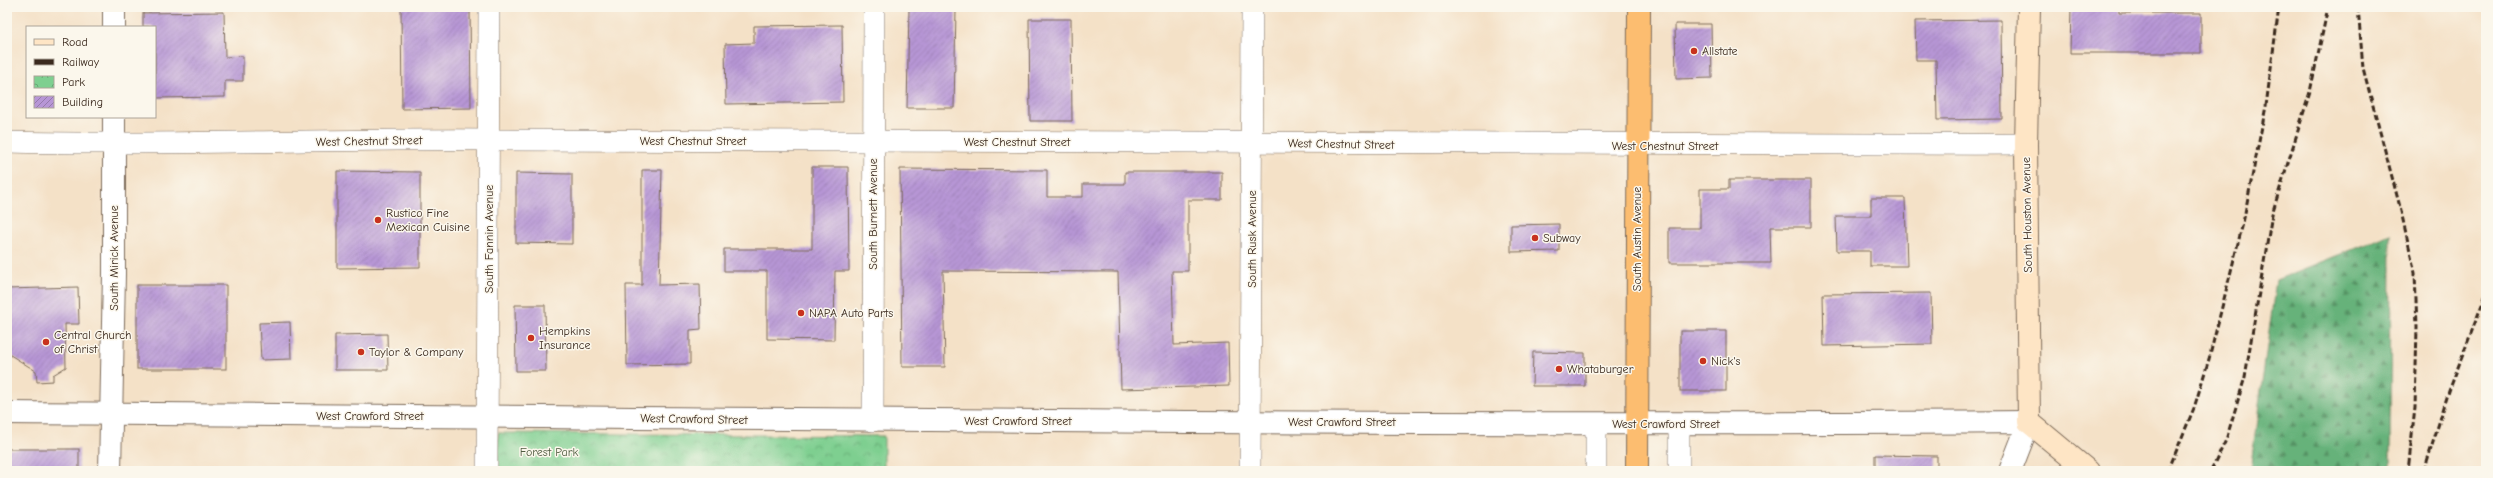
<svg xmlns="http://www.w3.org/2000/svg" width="2493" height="478" viewBox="0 0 2493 478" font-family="'Comic Neue',sans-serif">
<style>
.forest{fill:url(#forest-firs);stroke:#506e4c}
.park{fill:url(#park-crowns);stroke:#5c7c57}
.building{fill:url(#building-hatch)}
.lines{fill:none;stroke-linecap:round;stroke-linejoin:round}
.minor-casing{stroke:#7c6a59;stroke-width:22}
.tertiary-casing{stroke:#7c6a59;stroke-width:24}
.secondary-casing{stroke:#7c6a59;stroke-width:24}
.trunk-casing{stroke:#7c6a59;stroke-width:24}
.minor{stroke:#fff;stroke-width:21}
.tertiary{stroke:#fff;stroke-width:22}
.secondary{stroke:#fee5c5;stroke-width:22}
.trunk{stroke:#fcbd6f;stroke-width:22}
.rail{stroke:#3b2a1e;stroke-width:3;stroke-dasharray:6 3;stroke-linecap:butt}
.poi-dot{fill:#c8321e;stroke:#fbf7ec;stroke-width:1.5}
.labels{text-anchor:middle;stroke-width:3;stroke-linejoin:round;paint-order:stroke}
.poi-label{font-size:12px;fill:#3b2a1e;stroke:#fbf7ec;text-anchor:start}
.street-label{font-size:12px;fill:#3b2a1e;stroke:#fbf7ec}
.park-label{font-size:12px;fill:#4f5c40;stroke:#fbf7ec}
</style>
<defs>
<pattern id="forest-firs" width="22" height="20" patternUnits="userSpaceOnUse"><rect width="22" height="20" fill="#66b27a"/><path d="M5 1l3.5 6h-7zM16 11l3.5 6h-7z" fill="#559163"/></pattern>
<pattern id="park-crowns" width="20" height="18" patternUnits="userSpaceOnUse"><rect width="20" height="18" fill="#7ecf90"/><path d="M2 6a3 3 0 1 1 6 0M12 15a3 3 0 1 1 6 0" fill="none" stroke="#68a875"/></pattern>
<pattern id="building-hatch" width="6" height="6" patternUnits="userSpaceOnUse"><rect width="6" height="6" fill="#b796d6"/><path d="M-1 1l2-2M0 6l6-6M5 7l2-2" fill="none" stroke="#967bad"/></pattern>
</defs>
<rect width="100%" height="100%" fill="#fbf7ec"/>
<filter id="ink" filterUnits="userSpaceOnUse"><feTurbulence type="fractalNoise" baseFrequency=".025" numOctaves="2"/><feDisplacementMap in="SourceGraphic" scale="8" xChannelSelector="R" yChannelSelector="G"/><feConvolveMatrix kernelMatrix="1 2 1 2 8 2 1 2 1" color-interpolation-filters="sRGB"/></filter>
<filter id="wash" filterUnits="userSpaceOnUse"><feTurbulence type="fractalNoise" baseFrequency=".012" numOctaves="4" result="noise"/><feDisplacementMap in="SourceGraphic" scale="16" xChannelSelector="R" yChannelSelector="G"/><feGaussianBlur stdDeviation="0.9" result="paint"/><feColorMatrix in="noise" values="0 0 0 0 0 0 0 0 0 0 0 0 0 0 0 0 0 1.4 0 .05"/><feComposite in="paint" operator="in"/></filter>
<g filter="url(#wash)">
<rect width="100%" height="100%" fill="#f4e1c7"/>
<path class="forest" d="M2391,234L2390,471H2250L2276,280Z"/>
<path class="park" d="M498,433L884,436V471H498Z"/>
<g id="blocks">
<g class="building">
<path d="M470,7L471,108L402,109L401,8Z"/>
<path d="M2071,7H2119V13H2201V53H2070Z"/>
<path d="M909,9L956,10L954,108H907Z"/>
<path d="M224,12L225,57L243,56V81H225V97L155,98V27H143V13Z"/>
<path d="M1029,19H1071L1072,121H1030Z"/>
<path d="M2001,20L2002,119L1937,120L1936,60H1916L1915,21Z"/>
<path d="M1675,24H1711L1712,78L1676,79Z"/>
<path d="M842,25L843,102L726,104L725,44L754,43V26Z"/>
<path d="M812,167H848L849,271H835L834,340L767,339V271H724V249H812Z"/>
<path d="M900,169L1047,170V197H1083V184H1125V172H1222V200H1188V271H1172L1174,345L1228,343L1229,386L1121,389L1118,272L943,271L945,367H902Z"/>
<path d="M642,170H662L659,285L700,284L701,329L690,330V364L627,365L626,285H642Z"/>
<path d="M337,171L420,172V267L337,268Z"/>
<path d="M516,173L572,174V244L516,243Z"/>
<path d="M1729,180H1811V227H1770L1771,263H1669V228H1700V189H1729Z"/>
<path d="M1871,198H1905L1907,266H1870V251H1837L1836,216H1871Z"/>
<path d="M1559,224V251L1511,252V225Z"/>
<rect x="137" y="285" width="89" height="84"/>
<path d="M78,287L79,324H65L66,367L53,375V381L37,382L36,371L7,353V289Z"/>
<path d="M1931,293L1932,344L1824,346L1823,294Z"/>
<path d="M515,305H545L546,371H516Z"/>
<path d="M290,322L291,359L261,360L259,323Z"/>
<rect x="1680" y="331" width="46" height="60"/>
<path d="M387,334L388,370H335V335Z"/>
<path d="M1533,352L1585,353V386H1532Z"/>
<rect x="7" y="449" width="72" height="22"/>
<path d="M1875,455L1937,456V471H1875Z"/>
</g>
</g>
</g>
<g filter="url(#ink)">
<use href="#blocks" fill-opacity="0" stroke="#7c6a59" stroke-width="1"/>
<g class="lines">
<g class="minor-casing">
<g id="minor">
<path d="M7,142C173,146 338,138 504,140C1012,143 1519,147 2026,144"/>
<path d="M873,421L874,7"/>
<path d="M487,471L489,7"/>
<path d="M1250,471L1252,7"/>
<path d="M1596,471V424"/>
<path d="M1679,471V425"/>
</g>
</g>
<g class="tertiary-casing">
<g id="tertiary">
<path d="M114,27V7"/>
<path d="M7,413C681,417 1355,427 2029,422L2010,471"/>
<path d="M110,471L114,274V117"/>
</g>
</g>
<g class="secondary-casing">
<path id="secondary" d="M2029,7L2026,144L2029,422L2088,471"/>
</g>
<g class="trunk-casing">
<path id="trunk" d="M1637,471L1639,7"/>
</g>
<use href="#minor" class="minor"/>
<use href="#tertiary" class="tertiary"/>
<use href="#secondary" class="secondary"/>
<use href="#trunk" class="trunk"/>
<g class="rail">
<path d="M2358,7L2363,68L2400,207L2415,273L2417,327L2415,408L2408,471"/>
<path d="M2168,471L2194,408L2209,359L2243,223L2266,106L2279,7"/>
<path d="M2211,471L2226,440L2245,377L2272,214L2310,92L2328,7"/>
<path d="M2424,471L2449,391L2486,294"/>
</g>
</g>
</g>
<g class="poi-dot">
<circle cx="1694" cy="51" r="4"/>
<circle cx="378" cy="220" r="4"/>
<circle cx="1535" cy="238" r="4"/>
<circle cx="801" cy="313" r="4"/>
<circle cx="531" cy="338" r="4"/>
<circle cx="46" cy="342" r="4"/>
<circle cx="361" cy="352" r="4"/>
<circle cx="1703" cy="361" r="4"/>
<circle cx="1559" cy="369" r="4"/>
</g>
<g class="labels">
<g class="poi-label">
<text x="1702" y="55">Allstate</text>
<text x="386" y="217">Rustico Fine<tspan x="386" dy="14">Mexican Cuisine</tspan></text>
<text x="1543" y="242">Subway</text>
<text x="809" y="317">NAPA Auto Parts</text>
<text x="539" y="335">Hempkins<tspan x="539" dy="14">Insurance</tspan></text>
<text x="54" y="339">Central Church<tspan x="54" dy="14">of Christ</tspan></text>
<text x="369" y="356">Taylor &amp; Company</text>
<text x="1711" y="365">Nick's</text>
<text x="1567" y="373">Whataburger</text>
</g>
<g class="street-label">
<text transform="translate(369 141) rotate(-1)" y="4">West Chestnut Street</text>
<text x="693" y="145">West Chestnut Street</text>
<text x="1017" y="146">West Chestnut Street</text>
<text transform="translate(1341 144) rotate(1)" y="4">West Chestnut Street</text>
<text x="1665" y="150">West Chestnut Street</text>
<text transform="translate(873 214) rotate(-90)" y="4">South Burnett Avenue</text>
<text transform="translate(2027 215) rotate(-91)" y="4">South Houston Avenue</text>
<text transform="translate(489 239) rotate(-90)" y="4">South Fannin Avenue</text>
<text transform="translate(1252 239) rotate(-90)" y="4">South Rusk Avenue</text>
<text transform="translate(1637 239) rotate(-90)" y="4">South Austin Avenue</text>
<text transform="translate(114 258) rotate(-90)" y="4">South Mirick Avenue</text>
<text x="370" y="420">West Crawford Street</text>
<text transform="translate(694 419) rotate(1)" y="4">West Crawford Street</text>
<text x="1018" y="425">West Crawford Street</text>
<text x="1342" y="426">West Crawford Street</text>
<text x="1666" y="428">West Crawford Street</text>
</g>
<g class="park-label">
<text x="549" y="456">Forest Park</text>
</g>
</g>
<rect width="2493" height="478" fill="none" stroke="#fbf7ec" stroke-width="24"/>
<rect x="26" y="26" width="130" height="92" fill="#fbf7ec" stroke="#aea59a"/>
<rect x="34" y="39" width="20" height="6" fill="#fee5c5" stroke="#aea59a"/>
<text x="62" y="46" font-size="12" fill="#3b2a1e">Road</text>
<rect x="34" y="59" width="20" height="6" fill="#3b2a1e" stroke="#aea59a"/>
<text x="62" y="66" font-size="12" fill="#3b2a1e">Railway</text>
<rect x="34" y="76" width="20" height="12" fill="url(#park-crowns)" stroke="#aea59a"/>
<text x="62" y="86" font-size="12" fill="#3b2a1e">Park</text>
<rect x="34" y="96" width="20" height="12" fill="url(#building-hatch)" stroke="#aea59a"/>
<text x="62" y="106" font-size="12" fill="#3b2a1e">Building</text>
</svg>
